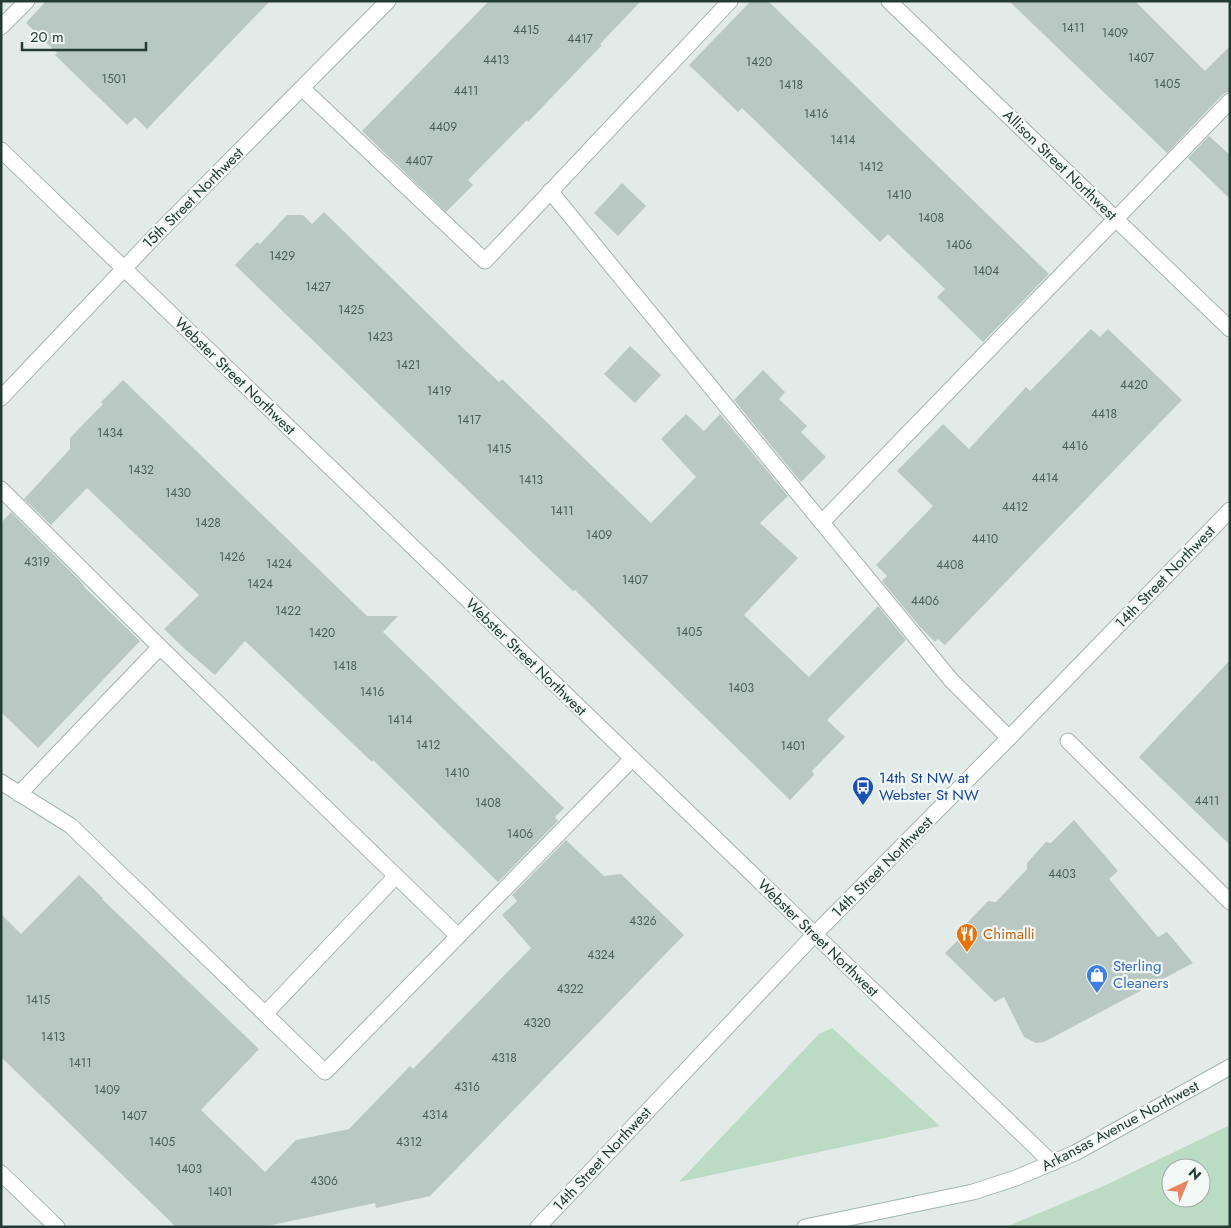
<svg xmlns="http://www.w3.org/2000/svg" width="1231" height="1228" viewBox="0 0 1231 1228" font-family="Jost,sans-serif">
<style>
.green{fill:#bcdbc5;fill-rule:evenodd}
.building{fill:#bac8c3}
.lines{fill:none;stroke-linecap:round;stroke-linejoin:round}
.service-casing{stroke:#a5b3ae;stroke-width:17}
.minor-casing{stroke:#a5b3ae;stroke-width:17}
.tertiary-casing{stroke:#a5b3ae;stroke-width:17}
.secondary-casing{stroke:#a1b6af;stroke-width:17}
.service{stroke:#fff;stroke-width:15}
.minor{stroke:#fff;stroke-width:15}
.tertiary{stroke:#fff;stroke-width:15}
.secondary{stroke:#fff;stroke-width:15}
.labels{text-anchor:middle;stroke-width:4.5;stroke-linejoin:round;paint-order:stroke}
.number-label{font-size:12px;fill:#495e58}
.street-label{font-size:15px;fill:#233b34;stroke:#f2f8f5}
.transit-label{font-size:15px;fill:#164399;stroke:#f2f8f5;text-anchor:start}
.food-label{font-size:15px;fill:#c56008;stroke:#f2f8f5;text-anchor:start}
.shop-label{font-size:15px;fill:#366cbe;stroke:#f2f8f5;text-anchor:start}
</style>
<rect width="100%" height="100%" fill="#e2ebe7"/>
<g class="green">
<path d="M832,1028L940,1126L679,1182L819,1034Z"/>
<path d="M1230,1125V1227H1006L1106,1185ZM1171,1168H1201V1198H1171Z"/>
</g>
<g class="building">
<path d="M46,1H270L147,129L135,117L127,125L55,55L57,53L26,23Z"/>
<path d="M489,1H641L600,44L602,45L528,122L527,120L468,180L473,185L446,212L362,131Z"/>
<path d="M751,1H768L1049,274L983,342L937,297L945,289L888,234L880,242L742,108L738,112L689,65Z"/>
<path d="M1009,1H1135L1205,71L1230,46V91L1223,94L1167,153Z"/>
<path d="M1209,136L1230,155V199L1188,158Z"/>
<path d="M622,183L646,206L618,236L594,213Z"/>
<path d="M324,212L465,350L499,382L502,379L651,523L696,477L661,439L686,414L704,431L720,414L788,496L760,523L798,558L744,615L809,677L878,606L906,640L827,720L845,737L812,771L814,775L790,800L575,590L573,591L542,562L235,265L257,242L260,244L287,215H303L312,224Z"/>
<path d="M1091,329L1100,337L1108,329L1182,400L945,645L938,639L935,642L920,627L882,581L887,576L876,565L933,506L897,471L943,424L969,449L1026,387L1030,391Z"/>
<path d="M630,346L661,375L635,403L604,374Z"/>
<path d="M763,370L785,392L779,399L807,426L801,432L826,457L801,482L734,400Z"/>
<path d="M123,380L367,616H398L383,632L564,808L555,817L558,821L498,882L373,760L372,762L245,641L215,675L186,650L164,629L199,595L87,488L51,525L24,499L70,449V438L103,404L101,402Z"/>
<path d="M11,512L84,585L83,586L140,641L38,748L1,712V523Z"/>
<path d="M1230,660V845L1139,757Z"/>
<path d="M1074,820L1118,871L1109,879L1158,937L1167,932L1193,963L1044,1042L1036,1043L1024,1037L1004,997L995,1002L945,953L969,929L966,924L988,901L996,902L1027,869V863L1046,842L1051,843Z"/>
<path d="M566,840L604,876L621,874L684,935L430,1196L376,1208L375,1203L263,1227H176L1,1057V914L21,934L79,875L103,898L102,899L259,1049L201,1110L265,1172L296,1140L349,1129L410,1066L413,1069L531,948L502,915L517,901L512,895Z"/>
</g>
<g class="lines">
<g class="service-casing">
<g id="service">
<path d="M1,27L27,1"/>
<path d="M303,89L485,261L730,1"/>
<path d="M550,191L951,680L1009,738"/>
<path d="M1,489L160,647L458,936"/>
<path d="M822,522L1230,101"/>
<path d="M1068,741L1230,902"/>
<path d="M1,782L71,826L325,1072L632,759"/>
<path d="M19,794L160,647"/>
<path d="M265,1014L396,876"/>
</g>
</g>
<g class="minor-casing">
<g id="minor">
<path d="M1,150L1052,1163"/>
<path d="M1,398L156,235L388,1"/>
<path d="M1,1173L57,1227"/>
</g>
</g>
<g class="tertiary-casing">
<g id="tertiary">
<path d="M889,1L1230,329"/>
<path d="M538,1227L814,935L1009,738L1230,510"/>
</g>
</g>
<g class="secondary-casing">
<path id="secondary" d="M805,1227L973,1192L1016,1178L1075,1153L1230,1067"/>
</g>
<use href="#service" class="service"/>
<use href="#minor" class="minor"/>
<use href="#tertiary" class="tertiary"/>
<use href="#secondary" class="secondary"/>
</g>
<defs>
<g id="bus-pin" transform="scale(1.125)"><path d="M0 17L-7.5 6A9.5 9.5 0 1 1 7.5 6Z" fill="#1a4fb4" stroke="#f2f8f5"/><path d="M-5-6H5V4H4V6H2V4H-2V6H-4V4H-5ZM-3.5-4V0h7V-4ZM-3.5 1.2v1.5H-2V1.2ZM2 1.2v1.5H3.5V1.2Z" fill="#fff"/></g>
<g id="restaurant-pin" transform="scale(1.125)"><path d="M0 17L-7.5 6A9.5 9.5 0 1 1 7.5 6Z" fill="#e8710a" stroke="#f2f8f5"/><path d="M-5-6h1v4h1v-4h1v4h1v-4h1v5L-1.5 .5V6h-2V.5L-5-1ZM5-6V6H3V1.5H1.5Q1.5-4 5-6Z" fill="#fff"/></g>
<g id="shop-pin" transform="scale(1.125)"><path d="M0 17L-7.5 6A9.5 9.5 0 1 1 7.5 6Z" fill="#3f7fe0" stroke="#f2f8f5"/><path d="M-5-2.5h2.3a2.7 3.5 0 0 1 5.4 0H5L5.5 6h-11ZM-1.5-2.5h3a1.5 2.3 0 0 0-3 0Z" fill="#fff"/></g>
</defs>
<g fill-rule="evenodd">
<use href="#bus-pin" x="863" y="787"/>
<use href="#restaurant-pin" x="967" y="934"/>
<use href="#shop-pin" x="1097" y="975"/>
</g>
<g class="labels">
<g class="number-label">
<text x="1073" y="32">1411</text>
<text x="526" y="34">4415</text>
<text x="1115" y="37">1409</text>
<text x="580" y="43">4417</text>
<text x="1141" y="62">1407</text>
<text x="496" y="64">4413</text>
<text x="759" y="66">1420</text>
<text x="114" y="83">1501</text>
<text x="1167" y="88">1405</text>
<text x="791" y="89">1418</text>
<text x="466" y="95">4411</text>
<text x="816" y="118">1416</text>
<text x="443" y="131">4409</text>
<text x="843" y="144">1414</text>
<text x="419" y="165">4407</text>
<text x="871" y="171">1412</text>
<text x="899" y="199">1410</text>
<text x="931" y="222">1408</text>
<text x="959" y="249">1406</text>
<text x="282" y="260">1429</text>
<text x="986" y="275">1404</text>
<text x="318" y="291">1427</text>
<text x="351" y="314">1425</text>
<text x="380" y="341">1423</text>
<text x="408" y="369">1421</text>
<text x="1134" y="389">4420</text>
<text x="439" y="395">1419</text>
<text x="1104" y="418">4418</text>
<text x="469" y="424">1417</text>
<text x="110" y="437">1434</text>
<text x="1075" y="450">4416</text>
<text x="499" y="453">1415</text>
<text x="141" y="474">1432</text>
<text x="1045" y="482">4414</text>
<text x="531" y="484">1413</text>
<text x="178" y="497">1430</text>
<text x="1015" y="511">4412</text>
<text x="562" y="515">1411</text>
<text x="208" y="527">1428</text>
<text x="599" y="539">1409</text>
<text x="985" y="543">4410</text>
<text x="232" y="561">1426</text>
<text x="37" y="566">4319</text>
<text x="279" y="568">1424</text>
<text x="950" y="569">4408</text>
<text x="635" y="584">1407</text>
<text x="260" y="588">1424</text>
<text x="925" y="605">4406</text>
<text x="288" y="615">1422</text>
<text x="689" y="636">1405</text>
<text x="322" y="637">1420</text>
<text x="345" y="670">1418</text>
<text x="741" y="692">1403</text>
<text x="372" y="696">1416</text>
<text x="400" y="724">1414</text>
<text x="428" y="749">1412</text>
<text x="793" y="750">1401</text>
<text x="457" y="777">1410</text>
<text x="1207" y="805">4411</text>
<text x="488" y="807">1408</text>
<text x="520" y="838">1406</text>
<text x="1062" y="878">4403</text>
<text x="643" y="925">4326</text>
<text x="601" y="959">4324</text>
<text x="570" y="993">4322</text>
<text x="38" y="1004">1415</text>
<text x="537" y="1027">4320</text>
<text x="53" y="1041">1413</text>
<text x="504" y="1062">4318</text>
<text x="80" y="1067">1411</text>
<text x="467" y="1091">4316</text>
<text x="107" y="1094">1409</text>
<text x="435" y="1119">4314</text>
<text x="134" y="1120">1407</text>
<text x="162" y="1146">1405</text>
<text x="409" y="1146">4312</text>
<text x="189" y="1173">1403</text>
<text x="324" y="1185">4306</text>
<text x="220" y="1196">1401</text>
</g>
<g class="street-label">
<text transform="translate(1060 165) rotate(44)" y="5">Allison Street Northwest</text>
<text transform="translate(193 198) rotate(-45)" y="5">15th Street Northwest</text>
<text transform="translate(235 376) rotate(44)" y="5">Webster Street Northwest</text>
<text transform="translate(1165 577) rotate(-46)" y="5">14th Street Northwest</text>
<text transform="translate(526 657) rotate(44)" y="5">Webster Street Northwest</text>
<text transform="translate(882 867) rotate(-45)" y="5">14th Street Northwest</text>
<text transform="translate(818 938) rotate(44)" y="5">Webster Street Northwest</text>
<text transform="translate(1120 1126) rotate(-28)" y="5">Arkansas Avenue Northwest</text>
<text transform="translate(602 1159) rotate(-47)" y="5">14th Street Northwest</text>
</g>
<g class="transit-label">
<text x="879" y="783">14th St NW at<tspan x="879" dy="17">Webster St NW</tspan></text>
</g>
<g class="food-label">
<text x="983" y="939">Chimalli</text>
</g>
<g class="shop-label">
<text x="1113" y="971">Sterling<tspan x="1113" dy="17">Cleaners</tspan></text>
</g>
</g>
<rect width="1231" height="1228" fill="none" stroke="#233b34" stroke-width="5"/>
<g transform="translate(1186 1183) rotate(44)"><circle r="24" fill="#f2f8f5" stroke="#9faca8"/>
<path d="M0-4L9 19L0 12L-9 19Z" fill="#e78464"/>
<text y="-8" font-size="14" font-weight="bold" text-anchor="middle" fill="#233b34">N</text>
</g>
<path d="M22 42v8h124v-8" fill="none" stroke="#233b34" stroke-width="2.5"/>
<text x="30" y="42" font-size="15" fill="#233b34" stroke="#f2f8f5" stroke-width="4" paint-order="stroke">20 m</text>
</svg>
